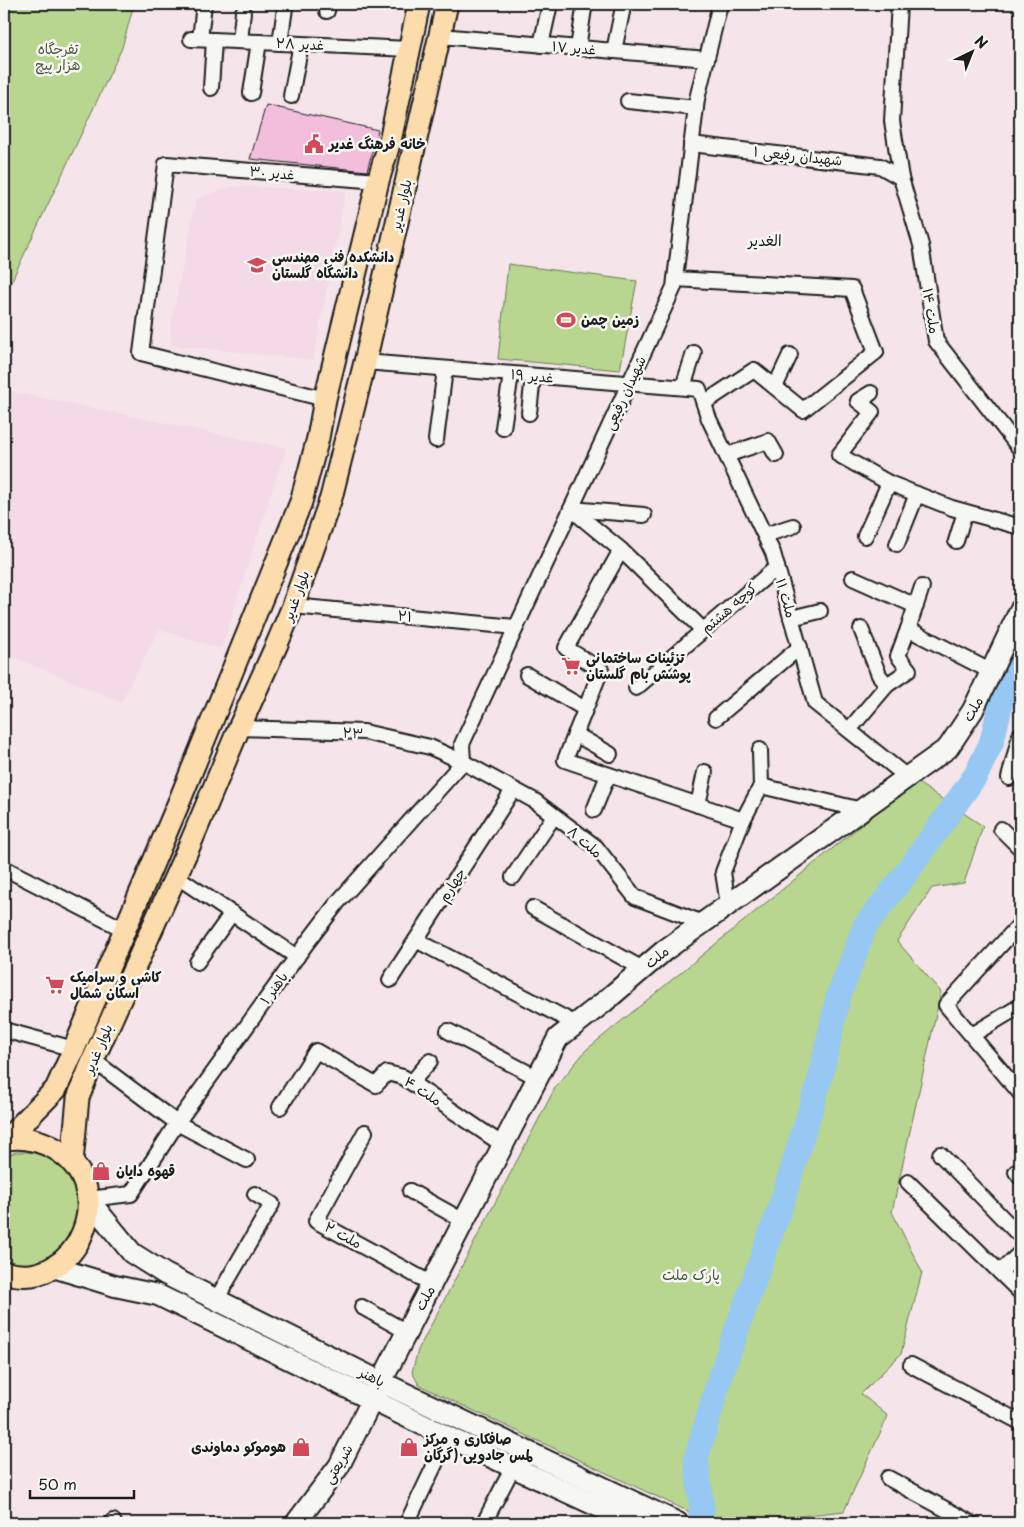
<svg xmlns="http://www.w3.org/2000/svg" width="1024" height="1527" viewBox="0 0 1024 1527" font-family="'Playpen Sans','Playpen Sans Arabic',sans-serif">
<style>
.built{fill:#f4d9e6}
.green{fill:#b8d68f;stroke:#6a7956}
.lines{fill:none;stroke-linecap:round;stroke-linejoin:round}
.river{stroke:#96c8f3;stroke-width:25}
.building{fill:#f3bedb;stroke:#1c1c1c}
.street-casing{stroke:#1c1c1c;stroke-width:18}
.secondary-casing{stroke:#1c1c1c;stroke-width:24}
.primary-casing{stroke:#1c1c1c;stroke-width:25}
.street{stroke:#f6f6f2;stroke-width:14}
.secondary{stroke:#f6f6f2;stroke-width:20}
.primary{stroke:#fcdcac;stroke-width:21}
.labels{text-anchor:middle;stroke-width:5;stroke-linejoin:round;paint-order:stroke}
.street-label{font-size:14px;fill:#1c1c1c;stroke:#f6f6f2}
.park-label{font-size:14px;fill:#4b543e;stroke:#f6f6f2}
.poi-label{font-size:14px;font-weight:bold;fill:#1c1c1c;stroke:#f6f6f2;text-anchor:start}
.neighbourhood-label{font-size:15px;fill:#1c1c1c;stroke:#f6f6f2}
</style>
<rect width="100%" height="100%" fill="#f5e5eb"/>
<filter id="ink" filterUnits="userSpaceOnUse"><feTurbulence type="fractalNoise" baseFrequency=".02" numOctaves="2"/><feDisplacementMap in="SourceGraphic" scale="10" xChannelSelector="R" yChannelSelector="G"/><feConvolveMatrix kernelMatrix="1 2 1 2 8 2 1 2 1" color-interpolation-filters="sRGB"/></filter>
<g filter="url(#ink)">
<g class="built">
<path d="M233,186L346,191L313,360L172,345L170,330L196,199Z"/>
<path d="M4,390L286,448L221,649L159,629L121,702L4,653Z"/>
</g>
<g class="green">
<path d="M4,4H134L122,48L4,297Z"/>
<path d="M508,264L637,281L620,370L498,359Z"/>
<path d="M915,781L983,826L964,883L932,888L897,941L941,992L892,1212L922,1272L901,1354L861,1394L888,1416L844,1511L740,1523H713L419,1385L412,1372L418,1350L555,1088L586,1050Z"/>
<path d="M15,1152H31L63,1163L88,1204L61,1262L4,1271V1158Z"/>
</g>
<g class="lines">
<path class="river" d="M699,1523L702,1508L696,1459L721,1374L783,1199L821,1075L838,998L865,926L905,875L976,775L992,741L1002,698L1020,661"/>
</g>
<path class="building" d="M266,105L378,130L367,171L250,159Z"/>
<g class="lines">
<g class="street-casing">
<g id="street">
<path d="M899,4L892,121L901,178L921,245L936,341L1020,449"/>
<path d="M327,11L328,4"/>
<path d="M440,36L707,59"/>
<path d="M191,39L409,49"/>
<path d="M200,39L204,4"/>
<path d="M240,41L243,12"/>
<path d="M280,43L285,8"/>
<path d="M541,45L550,4"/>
<path d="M578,48L584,9"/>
<path d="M614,51L623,7"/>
<path d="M211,88L214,40"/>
<path d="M251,93L259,42"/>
<path d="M291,96L301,44"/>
<path d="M628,101L696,108"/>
<path d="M691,144L880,166L901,178"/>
<path d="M675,279L852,289L876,352L803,410L754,370L704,403"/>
<path d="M365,362L699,389L709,419L773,553L815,703L907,777"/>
<path d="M683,387L694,353"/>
<path d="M775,387L790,355"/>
<path d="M871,393L858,401L872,412L839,455L889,483L952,508L1020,527"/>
<path d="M325,399L141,353L166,164L378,181"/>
<path d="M529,413L533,376"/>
<path d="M503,428L511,374"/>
<path d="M436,440L445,369"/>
<path d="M727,455L768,441L776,455"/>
<path d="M571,509L621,550L703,630"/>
<path d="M571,509L644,515"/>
<path d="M765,535L793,526"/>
<path d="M865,536L889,483"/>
<path d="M956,541L965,512"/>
<path d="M897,544L917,494"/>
<path d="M621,550L566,648L601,670L565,760L743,820"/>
<path d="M853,578L916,606"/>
<path d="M922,587L908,629L992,672"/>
<path d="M293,606L516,627"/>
<path d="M791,618L820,611"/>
<path d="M861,629L879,675L887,685"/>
<path d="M527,675L585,709"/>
<path d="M636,688L777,567"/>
<path d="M716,718L800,647"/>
<path d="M239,728L364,732L430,747L463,762L535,801L596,847L635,897L703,923"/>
<path d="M849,730L887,685L909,670L898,656L908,629"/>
<path d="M575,734L610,754"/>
<path d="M463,762L462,744L674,287L697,99L720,4"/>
<path d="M1009,778L1020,735"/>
<path d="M761,786L862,810"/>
<path d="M698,805L705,772"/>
<path d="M594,810L608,775"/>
<path d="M1001,829L1020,848"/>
<path d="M4,868L125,930"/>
<path d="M176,876L297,957"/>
<path d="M513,877L554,816"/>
<path d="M728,905L723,872L743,820L761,786L760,750"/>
<path d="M533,908L643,969"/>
<path d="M1020,924L946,1005L1020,1093"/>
<path d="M416,940L576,1024"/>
<path d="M197,962L232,913"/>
<path d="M390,980L513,790"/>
<path d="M4,1030L74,1049"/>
<path d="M448,1031L538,1078"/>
<path d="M972,1035L1020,1006"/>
<path d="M93,1060L177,1123L247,1160"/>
<path d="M412,1082L430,1061"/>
<path d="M280,1107L316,1051L376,1085L387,1073L403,1077L503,1145"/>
<path d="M365,1132L316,1221L432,1284"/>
<path d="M940,1154L1020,1236"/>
<path d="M1016,1172L1020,1177"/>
<path d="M908,1182L1020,1292"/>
<path d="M410,1191L464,1221"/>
<path d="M88,1199L131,1194L177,1123L306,944L338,902L463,762"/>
<path d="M1000,1272L1020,1253"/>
<path d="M216,1300L272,1204L255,1194"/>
<path d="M362,1307L407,1332"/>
<path d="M911,1365L1020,1422"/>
<path d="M888,1478L971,1523"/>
<path d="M113,1521L114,1523"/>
<path d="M407,1523L448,1437"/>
<path d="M484,1523L513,1467"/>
</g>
</g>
<g class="secondary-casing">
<g id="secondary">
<path d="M88,1199L132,1253L165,1274L381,1382L678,1523"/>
<path d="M53,1267L115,1286L158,1295L448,1437L634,1523"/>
<path d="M296,1523L339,1466L381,1382L558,1038L604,1002L665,950L948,748L973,710L1020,610"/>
</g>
</g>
<g class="primary-casing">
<g id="primary">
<path d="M7,1139L56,1089L74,1049L179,802L301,502L318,438L325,399L378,181L390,141L419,4"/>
<path d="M4,1140C18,1136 35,1139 48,1145C127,1183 77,1296 4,1272"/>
<path d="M72,1162L78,1098L93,1060L191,842L239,728L277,644L293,606L331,498L365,362L447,4"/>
</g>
</g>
<use href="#street" class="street"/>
<use href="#secondary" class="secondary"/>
<use href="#primary" class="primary"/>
</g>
</g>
<defs>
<g id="civic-bare" transform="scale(1.5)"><path d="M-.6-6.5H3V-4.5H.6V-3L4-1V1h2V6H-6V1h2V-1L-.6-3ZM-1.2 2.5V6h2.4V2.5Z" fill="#d1495b" stroke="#f6f6f2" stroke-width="2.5" paint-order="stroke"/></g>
<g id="university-bare" transform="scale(1.5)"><path d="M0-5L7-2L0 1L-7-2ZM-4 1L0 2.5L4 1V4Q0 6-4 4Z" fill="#d1495b" stroke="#f6f6f2" stroke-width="2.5" paint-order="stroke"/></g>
<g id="stadium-bare" transform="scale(1.5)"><path d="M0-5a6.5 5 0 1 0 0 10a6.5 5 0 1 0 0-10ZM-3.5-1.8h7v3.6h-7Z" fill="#d1495b" stroke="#f6f6f2" stroke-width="2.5" paint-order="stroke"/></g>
<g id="supermarket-bare" transform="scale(1.5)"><path d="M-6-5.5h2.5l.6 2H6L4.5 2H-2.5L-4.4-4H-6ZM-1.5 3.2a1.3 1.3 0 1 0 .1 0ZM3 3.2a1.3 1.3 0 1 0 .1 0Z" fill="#d1495b" stroke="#f6f6f2" stroke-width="2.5" paint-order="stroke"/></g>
<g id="shop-bare" transform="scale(1.5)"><path d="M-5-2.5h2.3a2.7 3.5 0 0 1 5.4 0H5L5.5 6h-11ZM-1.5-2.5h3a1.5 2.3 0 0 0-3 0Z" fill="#d1495b" stroke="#f6f6f2" stroke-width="2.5" paint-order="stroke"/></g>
</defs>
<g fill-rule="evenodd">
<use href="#civic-bare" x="314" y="144"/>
<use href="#university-bare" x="257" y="265"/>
<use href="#stadium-bare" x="566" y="320"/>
<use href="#supermarket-bare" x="571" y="666"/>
<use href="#supermarket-bare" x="55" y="985"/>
<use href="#shop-bare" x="101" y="1171"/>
<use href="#shop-bare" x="301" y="1447"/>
<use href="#shop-bare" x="409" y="1447"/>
</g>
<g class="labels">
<g class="street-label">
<text transform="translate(300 44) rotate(3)" y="5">۲۸ غدیر</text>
<text transform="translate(574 48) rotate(5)" y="5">۱۷ غدیر</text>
<text transform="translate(798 156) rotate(6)" y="5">۱ شهیدان رفیعی</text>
<text transform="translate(272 173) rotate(5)" y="5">غدیر ۳۰</text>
<text transform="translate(401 205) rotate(-77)" y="5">بلوار غدیر</text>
<text transform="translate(931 311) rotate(81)" y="5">۱۴ ملت</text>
<text transform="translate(532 376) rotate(5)" y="5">۱۹ غدیر</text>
<text transform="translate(625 393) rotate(-65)" y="5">شهیدان رفیعی</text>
<text transform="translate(296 596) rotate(-70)" y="5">بلوار غدیر</text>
<text transform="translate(786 598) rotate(74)" y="5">۱۱ ملت</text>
<text transform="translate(729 608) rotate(-41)" y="5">کوچه هشتم</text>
<text transform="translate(405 616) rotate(5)" y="5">۲۱</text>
<text transform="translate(973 709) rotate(-61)" y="5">ملت</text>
<text transform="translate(353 733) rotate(4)" y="5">۲۳</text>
<text transform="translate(585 842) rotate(41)" y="5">۸ ملت</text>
<text transform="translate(452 885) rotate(-57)" y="5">چهارم</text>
<text transform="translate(657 957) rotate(-39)" y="5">ملت</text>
<text transform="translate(274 988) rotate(-54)" y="5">باهنر ۱</text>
<text transform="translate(98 1049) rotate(-67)" y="5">بلوار غدیر</text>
<text transform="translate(423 1091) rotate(33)" y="5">۴ ملت</text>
<text transform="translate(343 1235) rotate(29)" y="5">۲ ملت</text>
<text transform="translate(425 1298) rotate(-62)" y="5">ملت</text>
<text transform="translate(372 1377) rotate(26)" y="5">باهنر</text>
<text transform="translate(338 1464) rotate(-59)" y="5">شریعتی</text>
</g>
<g class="park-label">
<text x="58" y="54">تفرجگاه<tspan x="58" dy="16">هزار پیچ</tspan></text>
<text x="691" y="1280">پارک ملت</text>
</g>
<g class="poi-label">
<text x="329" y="149">خانه فرهنگ غدیر</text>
<text x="272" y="262">دانشکده فنی مهندسی<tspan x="272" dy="16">دانشگاه گلستان</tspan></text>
<text x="581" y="325">زمین چمن</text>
<text x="586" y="663">تزئینات ساختمانی<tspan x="586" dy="16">پوشش بام گلستان</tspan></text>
<text x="70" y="982">کاشی و سرامیک<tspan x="70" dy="16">اسکان شمال</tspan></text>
<text x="116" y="1176">قهوه دایان</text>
<text x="424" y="1444">صافکاری و مرکز<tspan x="424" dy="16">لمس جادویی (گرگان</tspan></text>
<text x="286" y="1452" text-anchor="end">هوموکو دماوندی</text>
</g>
<g class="neighbourhood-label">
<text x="765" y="246">الغدیر</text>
</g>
</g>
<rect width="1024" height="1527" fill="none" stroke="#f6f6f2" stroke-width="20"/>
<rect x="10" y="10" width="1004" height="1507" fill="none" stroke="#1c1c1c" stroke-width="2" filter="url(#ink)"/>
<g transform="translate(972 52) rotate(43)" stroke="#f6f6f2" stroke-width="4" paint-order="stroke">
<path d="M0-4L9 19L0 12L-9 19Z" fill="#1c1c1c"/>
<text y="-8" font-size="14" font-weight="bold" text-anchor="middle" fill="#1c1c1c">N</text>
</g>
<path d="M30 1490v8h104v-8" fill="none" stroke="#1c1c1c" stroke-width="2.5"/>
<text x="38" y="1490" font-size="15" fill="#1c1c1c" stroke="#f6f6f2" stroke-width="4" paint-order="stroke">50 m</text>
</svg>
